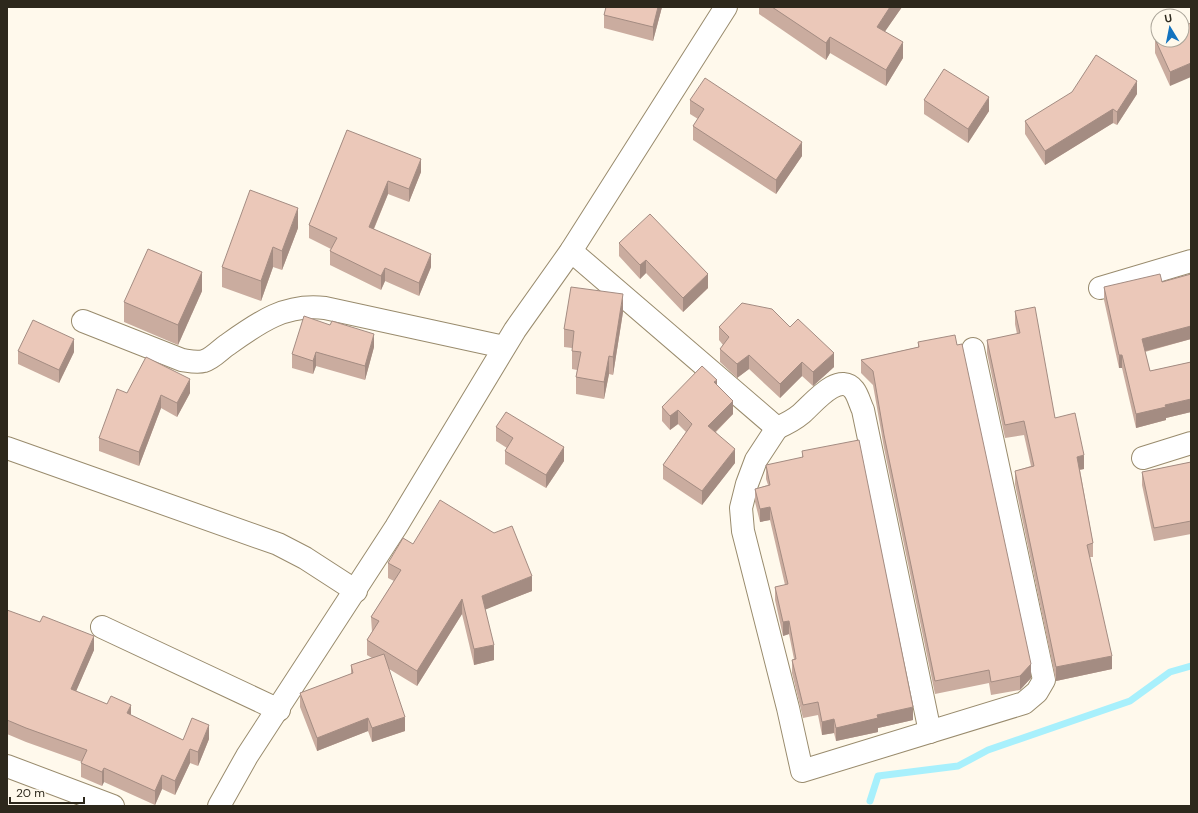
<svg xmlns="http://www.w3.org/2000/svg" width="1198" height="813" viewBox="0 0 1198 813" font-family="'DM Sans',sans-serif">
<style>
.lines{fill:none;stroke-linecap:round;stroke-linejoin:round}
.stream{stroke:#a8f0fc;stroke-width:7}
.minor-casing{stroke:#998b6d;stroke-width:24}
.minor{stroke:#fff;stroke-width:22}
.wall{fill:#caac9f}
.shaded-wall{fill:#a48c82}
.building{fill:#ebc8b9;stroke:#a48c82}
</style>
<rect width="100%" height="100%" fill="#fff9ec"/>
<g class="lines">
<path class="stream" d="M870,801L878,776L958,766L988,750L1130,701L1170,672L1191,666"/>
<g class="minor-casing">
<g id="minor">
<path d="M571,251L777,428C786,424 794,420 801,414C812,405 839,370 854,390C858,395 860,404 863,410L930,732"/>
<path d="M1100,288L1191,261"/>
<path d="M83,321L182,360C189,361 197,363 204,361C212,359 220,350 227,345C258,323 285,303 325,308L504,347"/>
<path d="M777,428L756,460L747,484L741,508L743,531L788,708L802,771L1024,703L1037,692L1044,680L973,349"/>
<path d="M7,448L278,544L305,558L356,591"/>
<path d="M1143,458L1191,443"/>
<path d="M102,627L279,710"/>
<path d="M7,766L113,806"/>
<path d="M219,806L247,756L396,527L515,330L571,251L726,7"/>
</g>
</g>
<use href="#minor" class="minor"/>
</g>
<g class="wall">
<path d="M606,7H662L653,41L604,28V15Z"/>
<path d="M759,7H902L885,31L903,58L886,86L830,53L826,60L759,14Z"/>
<path d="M1155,39L1182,40L1170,86L1155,53Z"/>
<path d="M1137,94L1117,125L1113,123L1045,165L1025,134V121Z"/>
<path d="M690,100L802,156L776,194L693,140V126L698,119L690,114Z"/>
<path d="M924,100L989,111L968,143L924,114Z"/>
<path d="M347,130L421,172L409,202L388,194L374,229L431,267L419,296L385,281L381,290L330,265V251L331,249L309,238V225Z"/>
<path d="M298,228L282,270L273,267L261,301L222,287V267Z"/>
<path d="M619,243L708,288L683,312L646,273L640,279L619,256Z"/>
<path d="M1191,274V339L1145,352L1150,371L1191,362V412L1166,418V420L1136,428L1122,368H1119L1104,300V287L1162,282Z"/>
<path d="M202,291L178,345L124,322V302Z"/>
<path d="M1015,311L1055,418L1084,469L1080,470L1093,543V557H1090L1112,669L1056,681L1015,484V471L1031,466L1024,435L1005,438L987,353V340L1017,334L1015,324Z"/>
<path d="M623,312L613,375L609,374L604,399L576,394V377L577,370L572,369V348L564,347V329Z"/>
<path d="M719,327H790L834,367L813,386L802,376L780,398L749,369L737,378L720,362V349L723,345L719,340Z"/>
<path d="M918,342L957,345L1031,678L1020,690L991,695L989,683L935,694L884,448L873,385L861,373V360L918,347Z"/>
<path d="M374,347L365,380L316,366L313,374L292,368V354Z"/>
<path d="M18,351L74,352L59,383L18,364Z"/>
<path d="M717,386L733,414L716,432L735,463L702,505L663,479V465L686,432L678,424L670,430L662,421V407Z"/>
<path d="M127,393H190L177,417L161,408L139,466L99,451V438Z"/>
<path d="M496,427L564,461L546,488L505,464V451L507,448L496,441Z"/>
<path d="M802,451L913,720L878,728V732L836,741L834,733L822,735L818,715L803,718L792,673V660L794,659L789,634L783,636L775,600V587L785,585L770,520L760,522L755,502V489L768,485L766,479V465L802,458Z"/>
<path d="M1191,462V534L1154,541L1142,485V472Z"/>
<path d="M413,544L532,591L485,609L494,660L474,665L462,614L417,686L389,669L405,731L372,742L368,731L317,751L300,707V693L351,674V665L372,658L367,655V640L372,632L371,617L394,581L388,578V563Z"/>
<path d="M7,610L94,650L76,691L131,715L183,740L209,739L198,766L190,763L175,795L162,789L155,805L104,782L102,786L81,777V763L82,762L26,742L7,734Z"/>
</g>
<g class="shaded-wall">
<path d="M658,7H662L653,41V27Z"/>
<path d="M890,7H902L877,43V27Z"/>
<path d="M830,37V53L826,60V43Z"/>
<path d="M903,42V58L886,86V70Z"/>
<path d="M1191,63V77L1170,86V72Z"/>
<path d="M1137,81V94L1117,125V112Z"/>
<path d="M989,97V111L968,143V129Z"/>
<path d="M1113,109V123L1045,165V151Z"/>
<path d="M802,142V156L776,194V180Z"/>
<path d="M421,159V172L409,202V189Z"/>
<path d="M388,181V194L369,240V227Z"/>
<path d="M298,208V228L282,270V251Z"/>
<path d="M273,247V267L261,301V281Z"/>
<path d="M431,254V267L419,296V283Z"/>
<path d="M646,260V273L640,279V265Z"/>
<path d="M385,268V281L381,290V276Z"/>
<path d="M202,272V291L178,345V325Z"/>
<path d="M708,274V288L683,312V298Z"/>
<path d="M623,294V312L613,375V357Z"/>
<path d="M1191,326V339L1142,352V339Z"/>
<path d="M374,334V347L365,380V366Z"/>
<path d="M74,339V352L59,383V370Z"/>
<path d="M316,352V366L313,374V361Z"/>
<path d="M834,353V367L813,386V372Z"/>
<path d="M749,355V369L737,378V364Z"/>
<rect x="1119" y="355" width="3" height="13"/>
<path d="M609,356V374L604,399V382Z"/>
<path d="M802,362V376L780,398V384Z"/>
<path d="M190,379V393L177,417V403Z"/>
<path d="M717,380V393L714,382Z"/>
<path d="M161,395V408L139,466V452Z"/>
<path d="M1191,399V412L1166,418V420L1136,428V414L1165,405Z"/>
<path d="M733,401V414L708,439V426Z"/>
<path d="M678,410V424L670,430V416Z"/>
<path d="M564,447V461L546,488V475Z"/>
<path d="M735,449V463L702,505V491Z"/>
<path d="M1084,455V469L1077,470V457Z"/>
<path d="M770,507V520L760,522V509Z"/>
<path d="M532,576V591L482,611V596Z"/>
<path d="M462,599V614L417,686V671Z"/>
<path d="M789,621V634L783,636V622Z"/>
<path d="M94,636V650L71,703V689Z"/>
<path d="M494,645V660L474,665V649Z"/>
<path d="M1112,656V669L1056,681V667Z"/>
<path d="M1031,664V678L1020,690V676Z"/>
<path d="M131,705V719L127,713Z"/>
<path d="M913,707V720L878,728V732L836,741V728L877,715Z"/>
<path d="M405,717V731L372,742V728Z"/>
<path d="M368,718V731L317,751V738Z"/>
<path d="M834,719V733L822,735V722Z"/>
<path d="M209,725V739L198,766V752Z"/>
<path d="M190,749V763L175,795V781Z"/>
<path d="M104,768V782L102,786V772Z"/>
<path d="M162,775V789L155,805V791Z"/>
</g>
<g class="building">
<path d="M606,7H658L653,27L604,15Z"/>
<path d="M772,7H890L877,27L903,42L886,70L830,37L826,43Z"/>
<path d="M1191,23V63L1170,72L1155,39L1158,38V40H1182V27Z"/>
<path d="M1096,55L1137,81L1117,112L1113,109L1045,151L1025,121L1072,92Z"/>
<path d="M944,69L989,97L968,129L924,100Z"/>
<path d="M705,78L802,142L776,180L693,126L704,109L690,100Z"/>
<path d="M347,130L421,159L409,189L388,181L369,227L431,254L419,283L385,268L381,276L330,251L337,238L309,225Z"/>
<path d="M250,190L298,208L282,251L273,247L261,281L222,267Z"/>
<path d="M650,214L708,274L683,298L646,260L640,265L619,243Z"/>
<path d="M148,249L202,272L178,325L124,302Z"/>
<path d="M1160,274L1162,282L1191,274V326L1142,339L1150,371L1191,362V399L1165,405L1166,407L1136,414L1122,355H1119L1104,287Z"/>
<path d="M571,287L623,294L613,357L609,356L604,382L576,377L581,352L572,351L574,331L564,329Z"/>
<path d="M742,303L772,309L790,327L798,319L834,353L813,372L802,362L780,384L749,355L737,364L720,349L729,337L719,327Z"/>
<path d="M1035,307L1055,418L1075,413L1084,455L1077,457L1093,543L1087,545L1112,656L1056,667L1015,471L1034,466L1024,421L1005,425L987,340L1020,333L1015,311Z"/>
<path d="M304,316L330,325L332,321L374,334L365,366L316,352L313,361L292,354Z"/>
<path d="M33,320L74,339L59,370L18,351Z"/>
<path d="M955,335L957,345L962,344L1031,664L1020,676L991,682L989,670L935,681L884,435L873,371L861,360L919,347L918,342Z"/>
<path d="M146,357L190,379L177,403L161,395L139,452L99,438L117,389L127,393Z"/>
<path d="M702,366L717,380L714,382L733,401L708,426L735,449L702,491L663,465L692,424L678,410L670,416L662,407Z"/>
<path d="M506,412L564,447L546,475L505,451L513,438L496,427Z"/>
<path d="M859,440L913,707L877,715L878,718L836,728L834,719L822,722L818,702L803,705L792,660L796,659L789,621L783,622L775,587L788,584L770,507L760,509L755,489L770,485L766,465L803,457L802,451Z"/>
<path d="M1191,462V521L1154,528L1142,472Z"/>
<path d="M440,500L494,533L512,526L532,576L482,596L494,645L474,649L462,599L417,671L367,640L379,621L371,617L401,570L388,563L403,538L413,544Z"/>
<path d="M7,610L40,622L43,616L94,636L71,689L107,704L111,696L131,705L127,713L183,740L192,718L209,725L198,752L190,749L175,781L162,775L155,791L104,768L102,772L81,763L87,750L26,728L7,720Z"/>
<path d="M384,654L405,717L372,728L368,718L317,738L300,693L353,673L351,665Z"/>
</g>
<rect width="1198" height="813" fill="none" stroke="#2d281c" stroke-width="16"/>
<g transform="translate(1170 28) rotate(350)"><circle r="19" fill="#fff9ec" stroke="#aba599"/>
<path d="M0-3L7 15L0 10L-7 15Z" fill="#1373bf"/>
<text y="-6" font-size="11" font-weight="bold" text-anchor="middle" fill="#2d281c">U</text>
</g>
<path d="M10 797v6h74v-6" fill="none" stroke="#2d281c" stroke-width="2"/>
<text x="16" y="797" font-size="12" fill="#2d281c" stroke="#fff9ec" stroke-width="3" paint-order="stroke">20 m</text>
</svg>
